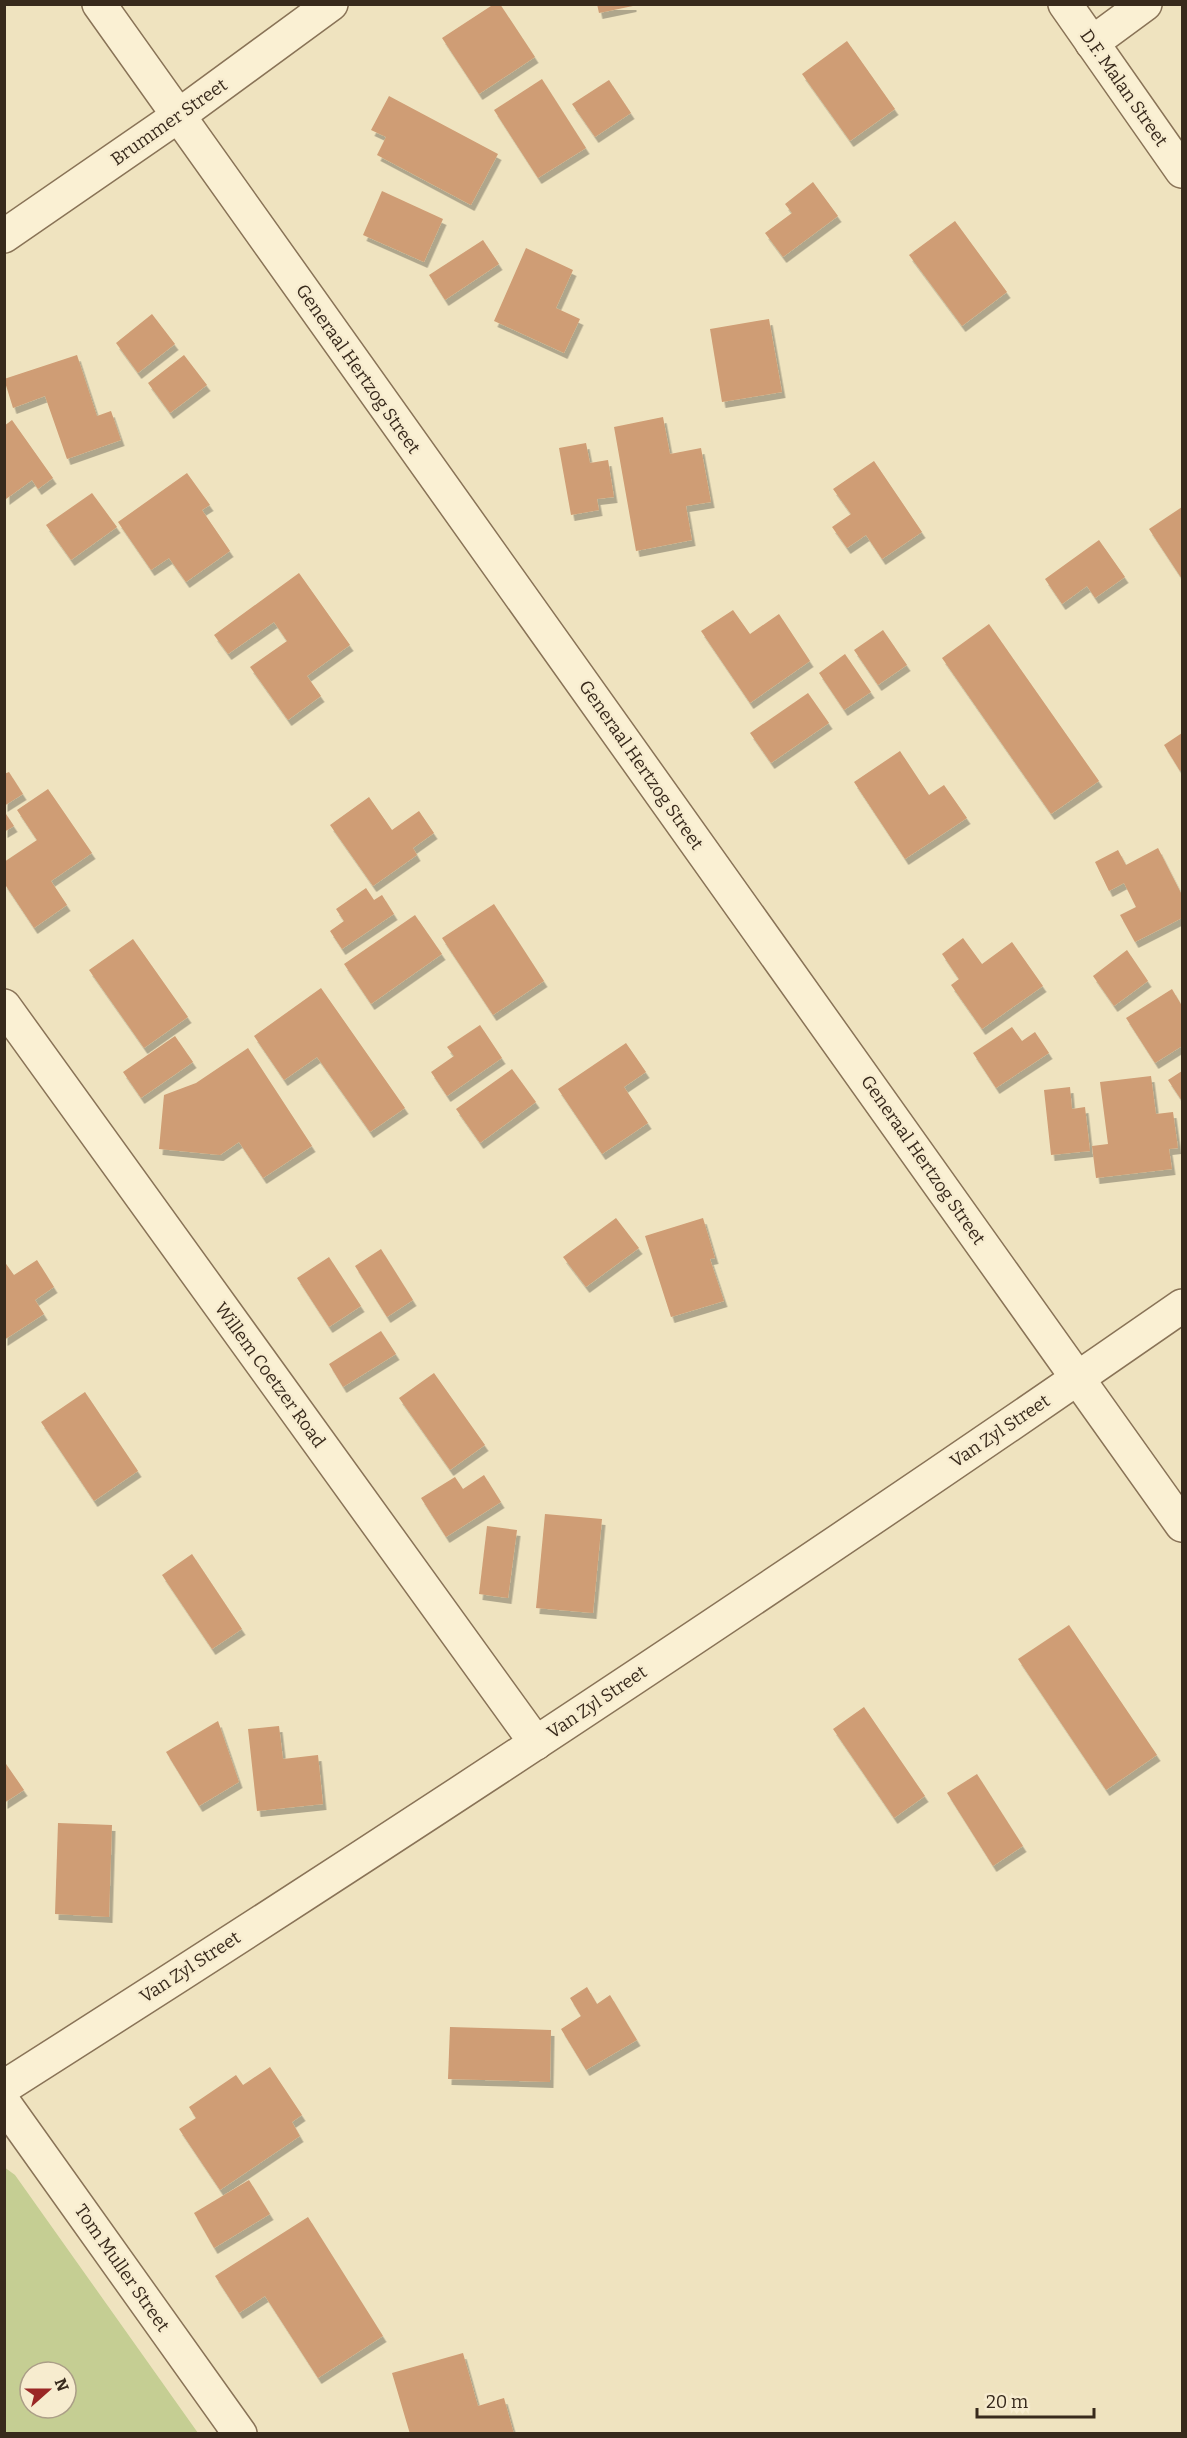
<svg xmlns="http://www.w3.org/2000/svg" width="1187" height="2438" viewBox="0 0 1187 2438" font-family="Bitter,serif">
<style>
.green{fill:#c5ce93;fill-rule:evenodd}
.building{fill:#cf9d74;filter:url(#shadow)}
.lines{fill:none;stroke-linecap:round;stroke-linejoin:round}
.minor-casing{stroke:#897357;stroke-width:36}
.minor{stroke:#faf0d3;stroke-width:33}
.labels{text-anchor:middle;stroke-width:5;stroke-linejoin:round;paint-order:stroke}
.street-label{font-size:18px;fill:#382a1c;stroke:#f7eccf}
</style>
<defs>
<filter id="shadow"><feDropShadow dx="3.5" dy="6" stdDeviation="0" flood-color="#0004"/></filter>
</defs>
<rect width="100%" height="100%" fill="#efe3bf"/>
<path class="green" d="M4,2167L15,2175L198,2433H5ZM30,2372H66V2408H30Z"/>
<g class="building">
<path d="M494,4H500L535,57L479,94L442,38Z"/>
<path d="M597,4H633V6L599,13Z"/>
<path d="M847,41L895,109L850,141L802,74Z"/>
<path d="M542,79L586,148L538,178L494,110Z"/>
<path d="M609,80L631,113L595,137L572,104Z"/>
<path d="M389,96L498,154L471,205L377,155L386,137L371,130Z"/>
<path d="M813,182L838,216L783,257L765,233L792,213L785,204Z"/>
<path d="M382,191L443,219L424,262L363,235Z"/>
<path d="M955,221L1007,292L962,326L909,255Z"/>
<path d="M483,240L499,264L445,300L429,275Z"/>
<path d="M526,248L573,270L556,308L580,319L564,353L494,321Z"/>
<path d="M152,314L175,344L138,373L116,343Z"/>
<path d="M769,319L782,392L722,402L710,329Z"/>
<path d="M77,355L97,416L111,411L121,440L67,459L45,396L13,408L4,379Z"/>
<path d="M184,355L207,385L170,413L148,383Z"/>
<path d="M663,417L670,454L701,448L711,502L686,506L692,540L636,551L614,427Z"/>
<path d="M12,420L53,478L38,489L32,480L6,499L4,426Z"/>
<path d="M586,443L590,463L608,460L614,497L597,499L599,510L571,515L559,448Z"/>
<path d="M874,461L922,532L882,559L866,535L847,548L832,527L851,514L833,489Z"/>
<path d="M187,473L210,505L202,510L230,551L186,582L169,558L151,570L118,522Z"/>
<path d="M92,493L117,527L71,560L46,525Z"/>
<path d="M1182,507V579L1149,529Z"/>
<path d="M1099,540L1125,577L1095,598L1087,586L1062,604L1045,579Z"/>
<path d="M299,573L350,645L307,676L321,696L288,720L250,667L287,641L274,622L228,654L214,635Z"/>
<path d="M733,610L750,634L779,614L810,661L750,703L701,631Z"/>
<path d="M989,624L1099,781L1051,814L942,658Z"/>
<path d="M883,630L907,665L878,685L854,650Z"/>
<path d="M845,654L871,692L844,710L819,673Z"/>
<path d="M808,693L829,723L771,763L750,733Z"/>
<path d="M1182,733V770L1180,771L1164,745Z"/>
<path d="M900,751L929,795L944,785L967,818L905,859L854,782Z"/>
<path d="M9,772L23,794L4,806V774Z"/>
<path d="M48,789L92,853L51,881L67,905L34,928L4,883V862L37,840L17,810Z"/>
<path d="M369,797L392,830L419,811L434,833L413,848L417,855L373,886L330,825Z"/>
<path d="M4,811L14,826L4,832Z"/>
<path d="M1158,848L1182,895V918L1135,942L1120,915L1136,907L1124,883L1109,891L1095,862L1118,850L1126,865Z"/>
<path d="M366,888L374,900L382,895L394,914L342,949L330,931L344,921L336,909Z"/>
<path d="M494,904L544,981L493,1015L442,938Z"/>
<path d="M415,915L442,954L371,1004L344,964Z"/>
<path d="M963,938L982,964L1012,942L1043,986L982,1029L951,985L959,979L942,954Z"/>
<path d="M133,939L188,1017L144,1048L89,970Z"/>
<path d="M1127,950L1148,981L1114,1006L1093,976Z"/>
<path d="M321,988L405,1108L370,1132L317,1057L284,1080L254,1036Z"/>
<path d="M1172,989L1182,1006V1046L1155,1063L1126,1018Z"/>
<path d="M480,1025L502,1058L447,1096L431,1072L454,1056L447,1047Z"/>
<path d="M1012,1027L1022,1041L1035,1032L1049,1053L996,1088L973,1053Z"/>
<path d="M175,1036L193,1062L141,1098L123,1072Z"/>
<path d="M626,1043L646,1072L624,1087L648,1123L602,1154L558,1089Z"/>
<path d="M248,1048L312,1146L263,1178L239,1142L220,1155L159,1149L164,1095L196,1083Z"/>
<path d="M512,1069L536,1102L480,1143L456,1109Z"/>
<path d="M1182,1071V1101L1168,1080Z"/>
<path d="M1151,1076L1156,1114L1173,1112L1178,1148L1169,1149L1172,1169L1096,1178L1092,1146L1108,1144L1100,1082Z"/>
<path d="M1070,1087L1072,1109L1085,1107L1090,1151L1051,1155L1044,1090Z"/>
<path d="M616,1218L639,1248L586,1287L563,1257Z"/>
<path d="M703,1218L715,1258L710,1259L724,1301L671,1317L645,1236Z"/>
<path d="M381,1249L413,1300L387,1317L355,1266Z"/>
<path d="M329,1257L361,1306L329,1327L297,1278Z"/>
<path d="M37,1260L54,1287L35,1300L44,1314L4,1340V1261L14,1275Z"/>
<path d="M381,1331L396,1354L343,1387L329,1364Z"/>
<path d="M434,1373L485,1445L450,1470L399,1398Z"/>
<path d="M85,1392L138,1471L94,1501L41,1422Z"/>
<path d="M484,1475L501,1502L446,1537L421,1498L455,1477L463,1489Z"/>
<path d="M545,1514L602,1519L593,1613L536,1608Z"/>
<path d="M487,1526L517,1530L508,1598L479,1594Z"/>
<path d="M192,1554L242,1629L212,1649L162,1575Z"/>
<path d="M1069,1625L1157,1755L1106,1790L1018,1659Z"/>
<path d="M864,1707L925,1796L894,1818L833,1729Z"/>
<path d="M218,1721L239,1782L199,1806L166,1752Z"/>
<path d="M279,1726L283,1759L318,1755L323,1804L257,1811L248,1729Z"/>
<path d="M4,1761L24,1790L4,1803Z"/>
<path d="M977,1774L1023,1846L993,1866L947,1793Z"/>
<path d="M58,1823L112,1825L109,1917L55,1914Z"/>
<path d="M587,1987L597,2004L610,1995L637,2040L586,2070L561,2029L581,2016L570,1998Z"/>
<path d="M450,2027L551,2030L550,2082L448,2079Z"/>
<path d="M270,2067L302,2115L292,2122L300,2136L220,2190L179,2129L196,2118L189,2107L236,2075L243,2085Z"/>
<path d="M249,2180L270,2214L214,2248L194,2213Z"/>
<path d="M308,2217L383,2336L318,2378L265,2296L239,2313L215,2276Z"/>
<path d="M463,2353L478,2406L504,2398L514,2434H410L392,2373Z"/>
</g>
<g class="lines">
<g class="minor-casing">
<g id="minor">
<path d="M99,4L1182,1525"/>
<path d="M1065,4L1182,171"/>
<path d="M1092,43L1145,4"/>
<path d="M4,236L178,116L331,4"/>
<path d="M4,1006L536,1743"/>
<path d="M4,2087C402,1834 796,1574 1182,1306"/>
<path d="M4,2103L240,2434"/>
</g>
</g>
<use href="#minor" class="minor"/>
</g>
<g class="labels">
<g class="street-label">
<text transform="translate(1124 88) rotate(55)" y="6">D.F. Malan Street</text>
<text transform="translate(169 122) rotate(-35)" y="6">Brummer Street</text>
<text transform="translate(358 369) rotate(55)" y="6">Generaal Hertzog Street</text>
<text transform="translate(641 765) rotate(55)" y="6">Generaal Hertzog Street</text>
<text transform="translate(923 1160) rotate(55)" y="6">Generaal Hertzog Street</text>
<text transform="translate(270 1375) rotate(54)" y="6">Willem Coetzer Road</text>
<text transform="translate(1000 1431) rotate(-34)" y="6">Van Zyl Street</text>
<text transform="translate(597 1702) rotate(-34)" y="6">Van Zyl Street</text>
<text transform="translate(190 1967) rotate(-33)" y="6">Van Zyl Street</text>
<text transform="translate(122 2268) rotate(55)" y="6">Tom Muller Street</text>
</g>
</g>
<rect width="1187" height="2438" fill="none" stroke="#382a1c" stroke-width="12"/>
<g transform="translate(48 2390) rotate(69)"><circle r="28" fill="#f7eccf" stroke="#ab9e87" stroke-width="1.5"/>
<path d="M0-4.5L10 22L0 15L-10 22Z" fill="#9a2725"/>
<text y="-9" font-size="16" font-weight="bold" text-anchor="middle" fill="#382a1c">N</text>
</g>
<path d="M977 2408v9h117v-9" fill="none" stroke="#382a1c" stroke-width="3"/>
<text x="986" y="2408" font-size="18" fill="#382a1c" stroke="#f7eccf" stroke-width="4.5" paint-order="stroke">20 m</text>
</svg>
